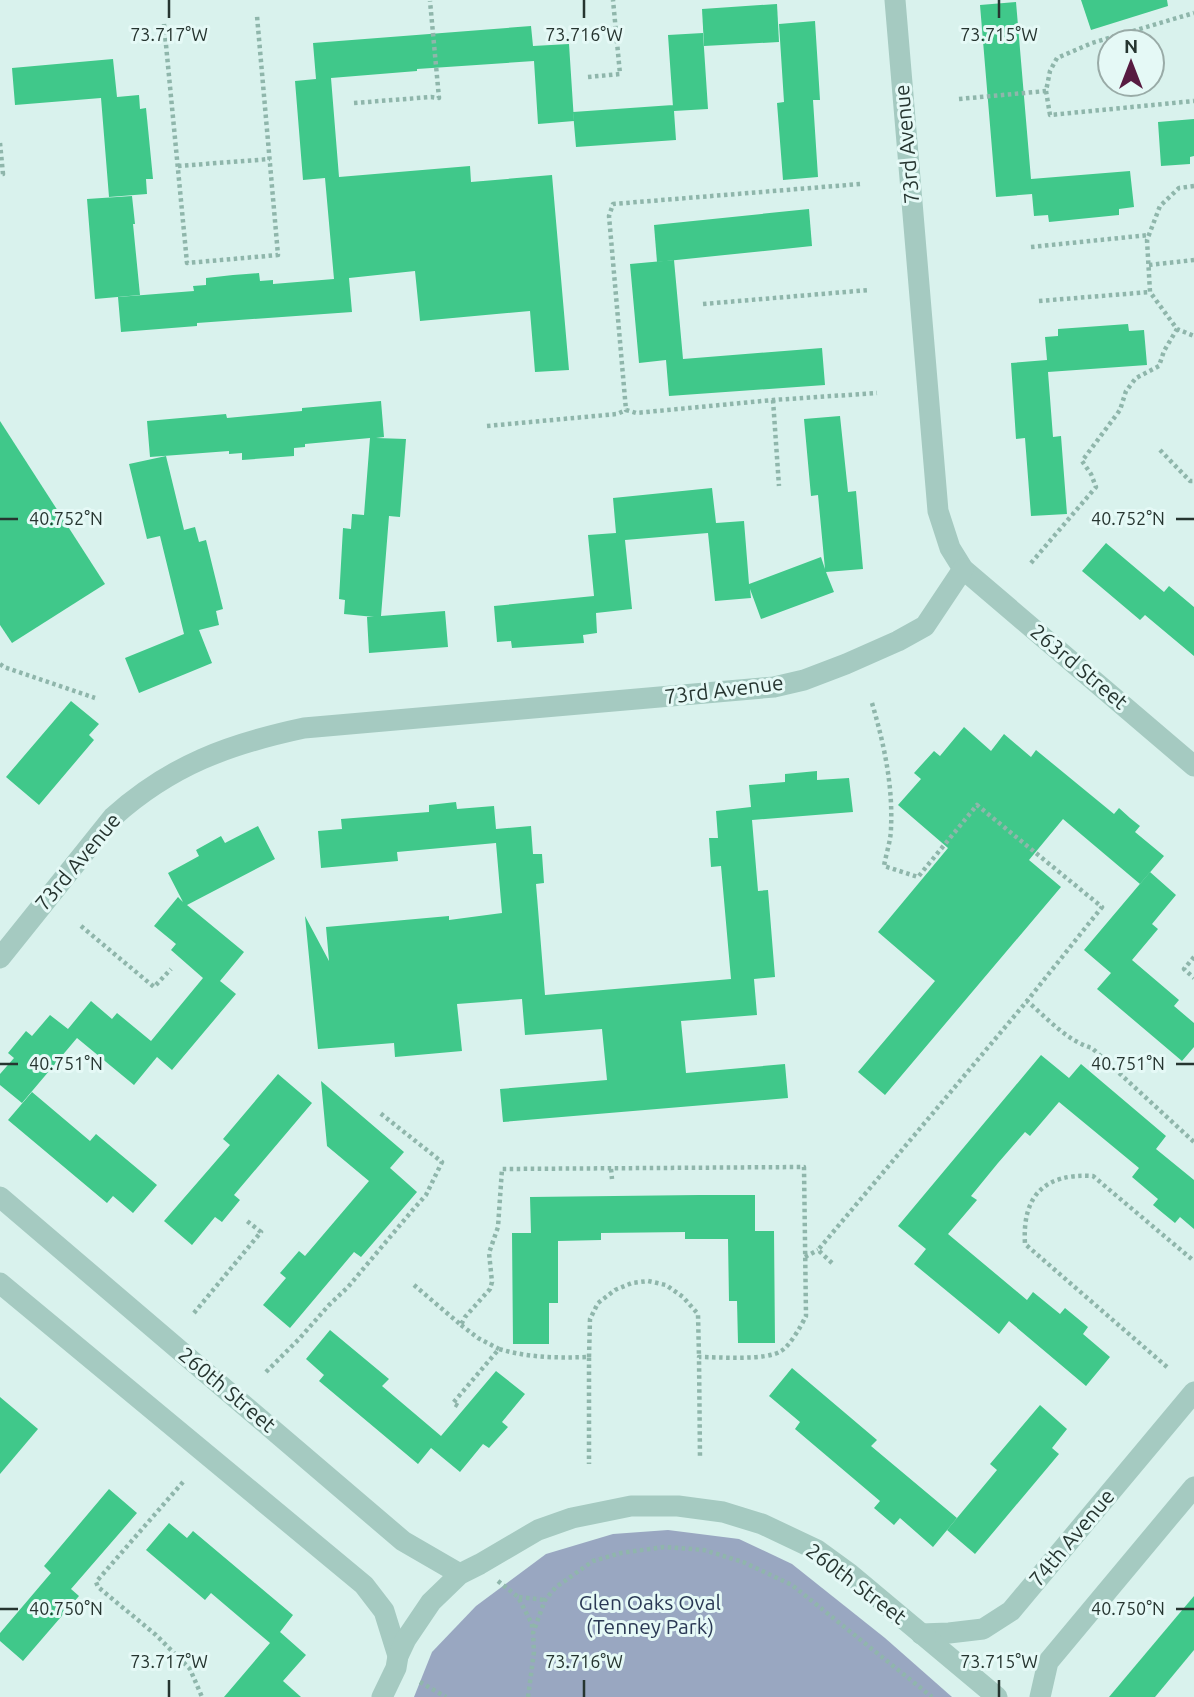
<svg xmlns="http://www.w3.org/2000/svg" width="1194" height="1697" viewBox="0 0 1194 1697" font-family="Ubuntu,sans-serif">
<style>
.green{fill:#99a7c1}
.building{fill:#40c88a}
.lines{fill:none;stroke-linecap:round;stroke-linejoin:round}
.path{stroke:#8fb6ab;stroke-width:4.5;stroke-dasharray:3.5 3.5;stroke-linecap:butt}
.minor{stroke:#a5cac1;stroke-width:21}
.ticks{fill:none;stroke:#263530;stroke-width:2.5}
.labels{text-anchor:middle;stroke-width:6;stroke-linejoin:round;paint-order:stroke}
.street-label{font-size:21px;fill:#263530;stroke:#e5f9f6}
.park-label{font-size:21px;fill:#2a3854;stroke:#e5f9f6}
.ticks-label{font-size:18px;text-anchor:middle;fill:#263530;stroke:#e5f9f6;stroke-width:6;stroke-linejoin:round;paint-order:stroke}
</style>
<rect width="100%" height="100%" fill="#d9f2ed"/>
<path class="green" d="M668,1530L739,1539L792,1564L885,1638L952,1697H414L432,1652L476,1606L546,1554L613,1534Z"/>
<g class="building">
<path d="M1081,0H1167L1168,6L1091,30Z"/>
<path d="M1016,2L1032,191L1031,179L1130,171L1134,207L1119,209V215L1049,222L1048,215L1034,216L1032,194L996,197L980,5Z"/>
<path d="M777,4L779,42L704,46L702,9Z"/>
<path d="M815,21L820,100H813L818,177L783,180L777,103L784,102L779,24Z"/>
<path d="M531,26L533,46L569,44L574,121L538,124L534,61L417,69V71L331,78L339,177L470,166L471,182L552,175L569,370L535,372L530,311L420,321L415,271L349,278L352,312L197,323V326L121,332L118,297L194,291L193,286L206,285V278L233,275L259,273L260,281L273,280V284L334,279L325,178L303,180L295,81L316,79L313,43Z"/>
<path d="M703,33L708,109L674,111L676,140L576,147L573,112L673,105V107L668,35Z"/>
<path d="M113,59L117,97L139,95L140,109L146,108L153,179H146L147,194L109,197L101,98L15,105L12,68Z"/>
<path d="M1194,119V156L1190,157V164L1161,166L1158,122Z"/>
<path d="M132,196L135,224H133L140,295L95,299L87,199Z"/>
<path d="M809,209L812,246L657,262L654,225Z"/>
<path d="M674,260L683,359L822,348L825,385L669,396L666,360L639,363L630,264Z"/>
<path d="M1128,324L1129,331L1144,330L1147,365L1048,372L1053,437L1061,436L1067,514L1031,516L1025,438L1016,439L1011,363L1047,360L1045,337L1058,336V329Z"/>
<path d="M381,401L384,437L376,438L406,439L400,517L389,516L381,616L445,611L448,647L369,653L367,617H374L344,614L345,600L339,599L343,528L351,529L352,514L364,515L370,438L305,444V447L294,448V456L242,460V453L229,454V451L150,457L147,421L226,414L227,418L302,411V408Z"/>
<path d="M840,416L848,492L856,491L863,569L826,572L834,592L761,619L750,589L751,598L715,601L708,533L625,540L632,609L596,613L597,633L583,635L584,643L512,648L511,641L497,642L494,606L594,596L588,535L616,533L613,498L712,488L716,523L744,521L749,584L821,557L825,569L818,495L811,496L804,419Z"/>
<path d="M0,421L105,584L12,643L0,625Z"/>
<path d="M166,456L184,530L195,527L199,542L206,540L223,609L216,611L219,625L199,630L212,663L139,693L125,658L184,634L160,536L147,539L129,464Z"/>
<path d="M1106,543L1164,592L1169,586L1194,607V656L1145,615L1140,620L1082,571Z"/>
<path d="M71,701L99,724L89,735L94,740L39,805L6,777Z"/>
<path d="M964,727L991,751L1004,734L1031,757L1036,750L1114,814L1119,808L1130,818L1140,826L1135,832L1164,856L1140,884L1063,819L1029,860L1061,887L885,1095L858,1072L935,981L878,932L948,848L898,805L921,779L914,773L934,751L940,756Z"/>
<path d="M817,771V780L849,778L853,812L752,820L758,891L768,890L775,977L754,979L757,1015L681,1021L686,1073L785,1064L788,1098L503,1122L500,1089L607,1080L602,1029L525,1035L522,999L457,1004L462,1051L395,1057L394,1043L318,1049L305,916L329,961L326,927L449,916V920L502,913L496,843L397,852L398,861L321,868L318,831L342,829L341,819L429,812V805L456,802L457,809L494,806L496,829L531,826L533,854H542L544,883L536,884L545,995L731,979L721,866L711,867L709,838H718L716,811L751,807L749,785L785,782V774Z"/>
<path d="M258,826L275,859L187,905L244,952L220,981L236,994L172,1070L157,1057L134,1085L77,1038L22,1103L0,1085V1074L14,1058L8,1053L26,1031L32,1036L50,1015L68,1029L91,1001L112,1019L117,1013L151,1041L203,978L171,950L176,944L154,926L178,897L183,902L168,873L199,856L196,850L221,836L225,843Z"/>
<path d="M1150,872L1176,895L1152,924L1158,929L1132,960L1179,1000L1174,1006L1194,1023V1047L1182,1061L1097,989L1111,973L1084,950Z"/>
<path d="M1041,1055L1069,1078L1081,1064L1166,1136L1156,1149L1194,1180V1229L1180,1217L1175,1223L1153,1205L1158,1199L1132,1177L1139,1168L1059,1102L1030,1136L1025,1132L998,1163L971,1196L977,1200L948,1234L1027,1300L1033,1292L1060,1314L1065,1308L1088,1327L1083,1334L1110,1357L1086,1386L1009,1321L999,1334L914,1264L926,1249L898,1226Z"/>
<path d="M278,1074L312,1103L234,1195L240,1200L222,1222L215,1217L192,1245L164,1221L230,1145L223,1139Z"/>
<path d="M321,1081L404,1152L390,1168L417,1192L361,1257L354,1252L290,1328L263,1305L286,1278L280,1273L299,1251L305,1256L369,1181L327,1146Z"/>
<path d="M32,1092L90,1141L96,1134L157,1185L133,1213L113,1196L107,1203L8,1120Z"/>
<path d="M699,1195H755V1231H774L775,1343H738L737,1301H729L728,1239H685V1232L601,1233V1240L558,1241V1303H549V1344H513L512,1233H531L530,1197Z"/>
<path d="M330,1330L389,1379L382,1386L441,1436L496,1371L525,1394L502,1422L508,1427L498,1438L489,1448L483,1444L460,1472L431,1448L418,1464L319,1381L324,1375L306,1359Z"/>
<path d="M792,1368L877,1440L871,1446L957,1518L933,1547L900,1518L894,1525L874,1508L880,1501L795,1429L800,1422L769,1396Z"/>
<path d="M0,1397L38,1429L0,1474Z"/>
<path d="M1040,1405L1067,1429L1052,1448L1059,1454L975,1554L947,1530L997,1470L990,1464Z"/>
<path d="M109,1489L137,1513L71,1589L79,1596L23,1661L0,1641V1633L51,1573L44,1566Z"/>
<path d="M169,1523L187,1538L193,1531L293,1615L280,1632L306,1655L283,1681L301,1697H224L270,1643L211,1593L205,1600L146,1550Z"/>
<path d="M1194,1596V1650L1155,1697H1109Z"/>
</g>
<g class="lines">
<g class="path">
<path d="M164,24L187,263L278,255L257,16"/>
<path d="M588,77L620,74L613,0"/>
<path d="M1046,91L1050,115L1194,101"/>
<path d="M959,99L1046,91L1050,71L1057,58L1092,43L1194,13"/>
<path d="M354,103L431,97L439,98L430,1"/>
<path d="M0,143L3,174H0"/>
<path d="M178,166L270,159"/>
<path d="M860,184L613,204L609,216L626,410L636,413L773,400L877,393"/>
<path d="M1194,186L1179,188L1160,206L1147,240L1150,292L1177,329L1194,336"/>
<path d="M1031,247L1149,235"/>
<path d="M1149,265L1194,260"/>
<path d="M1039,301L1150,292"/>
<path d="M703,304L869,290"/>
<path d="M773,400L779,486"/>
<path d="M487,426L617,414L626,410"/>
<path d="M1160,450L1190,481H1194"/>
<path d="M1031,563L1096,487L1091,474L1082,461L1120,410L1126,391L1136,378L1159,366L1164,351L1177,329"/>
<path d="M0,664L4,667L95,698"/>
<path d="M872,703C884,744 893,785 891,828C891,840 886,854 884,866L918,877L977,805L1102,907L1027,1001"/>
<path d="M81,926L154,987L171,969"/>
<path d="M1194,957L1184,969L1194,978"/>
<path d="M611,1169L612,1179"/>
<path d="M805,1257L818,1250"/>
<path d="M832,1263L818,1250L1027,1001C1047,1018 1067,1041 1092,1048L1194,1142"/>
<path d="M414,1285L461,1325L465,1317L490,1289L492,1282L489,1253L498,1227L502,1169L804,1167L806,1316C801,1326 790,1346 781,1351C766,1361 718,1357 699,1357L700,1459"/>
<path d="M194,1313L261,1232L247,1221"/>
<path d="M461,1325L478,1338L499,1349"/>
<path d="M589,1357L590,1319L598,1303L615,1290L632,1283L648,1281L666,1285L683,1297L698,1314L699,1357"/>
<path d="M1167,1367L1025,1244C1022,1196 1044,1173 1093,1176L1194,1261"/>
<path d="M266,1372L299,1339L329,1305L348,1287L411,1212L426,1195L442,1162L380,1113"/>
<path d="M458,1406L453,1403L499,1349C530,1358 558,1358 589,1357V1464"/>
<path d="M183,1482L96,1582L98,1587L156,1635L190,1669L202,1697"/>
<path d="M498,1581L518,1597L532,1624V1630"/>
<path d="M519,1597L545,1600"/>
<path d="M420,1682L446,1697"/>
<path d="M528,1697L534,1652L533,1633L545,1600L556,1587L593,1561L621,1553L664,1547L704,1550L743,1562L792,1585L932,1697"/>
</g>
<g class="minor">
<path d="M895,0L938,511L950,548L963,569L1194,766"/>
<path d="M0,958L113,817C171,765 229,744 304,728L774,687L804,680L846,664L898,641L925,626L963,569"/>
<path d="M0,1197L403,1541L460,1574"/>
<path d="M0,1283L364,1585L384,1611L398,1656"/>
<path d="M921,1634L949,1633L983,1629L1011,1611L1194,1392"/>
<path d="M382,1697L396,1668L398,1656L406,1639L431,1602L460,1574L480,1564L538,1530L572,1518L631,1506H678L723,1512L762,1524L817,1550L850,1574L997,1697"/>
<path d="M1040,1697L1048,1662L1194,1487"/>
</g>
</g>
<path class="ticks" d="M169,0V18M584,0V18M999,0V18M0,519H18M1176,519H1194M0,1064H18M1176,1064H1194M0,1609H18M1176,1609H1194M169,1680V1697M584,1680V1697M999,1680V1697"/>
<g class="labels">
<g class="street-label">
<text transform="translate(907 144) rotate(-95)" y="7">73rd Avenue</text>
<text transform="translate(1079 667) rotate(40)" y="7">263rd Street</text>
<text transform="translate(724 690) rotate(-7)" y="7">73rd Avenue</text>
<text transform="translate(78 862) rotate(-50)" y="7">73rd Avenue</text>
<text transform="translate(227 1390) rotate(40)" y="7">260th Street</text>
<text transform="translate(1072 1538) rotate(-50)" y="7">74th Avenue</text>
<text transform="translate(856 1584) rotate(37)" y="7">260th Street</text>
</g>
<g class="park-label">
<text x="650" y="1610">Glen Oaks Oval<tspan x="650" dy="24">(Tenney Park)</tspan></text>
</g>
</g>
<g class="ticks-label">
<text x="169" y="41">73.717°W</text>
<text x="584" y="41">73.716°W</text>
<text x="999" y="41">73.715°W</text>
<text x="66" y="525">40.752°N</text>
<text x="1128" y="525">40.752°N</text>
<text x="66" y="1070">40.751°N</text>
<text x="1128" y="1070">40.751°N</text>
<text x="66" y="1615">40.750°N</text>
<text x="1128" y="1615">40.750°N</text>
<text x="169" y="1668">73.717°W</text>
<text x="584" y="1668">73.716°W</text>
<text x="999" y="1668">73.715°W</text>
</g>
<g transform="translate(1131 63)"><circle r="33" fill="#e5f9f6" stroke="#99aba7" stroke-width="2"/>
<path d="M0-5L12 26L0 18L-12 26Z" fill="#571b41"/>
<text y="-10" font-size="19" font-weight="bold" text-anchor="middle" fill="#263530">N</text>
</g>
</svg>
